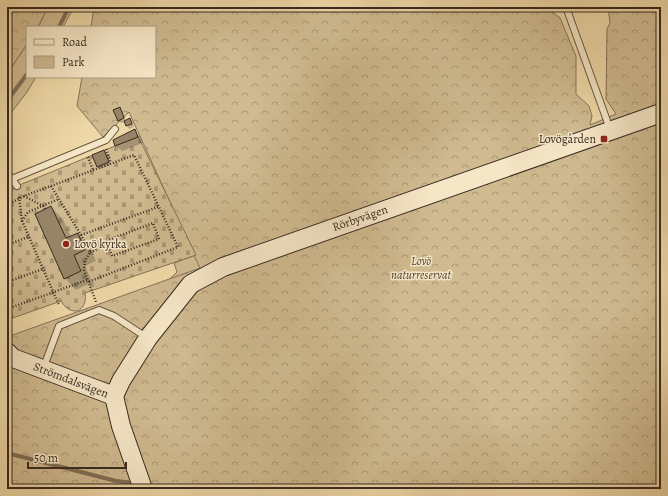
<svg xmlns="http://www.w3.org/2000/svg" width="668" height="496" viewBox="0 0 668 496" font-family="Alegreya,serif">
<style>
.green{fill:#d0ba90;stroke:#847259}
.forest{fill:url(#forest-crowns);stroke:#847259}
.cemetery{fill:url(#cemetery-stones);stroke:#847259}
.shadow{fill:#0003}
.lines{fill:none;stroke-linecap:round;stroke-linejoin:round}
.stream{stroke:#816f57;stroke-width:4}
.building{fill:#978467;stroke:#382a22}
.lane-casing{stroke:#665643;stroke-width:8}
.secondary-casing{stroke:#382a22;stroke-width:20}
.path{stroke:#382a22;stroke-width:2.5;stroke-dasharray:1 2;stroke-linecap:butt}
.lane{stroke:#f5e6c6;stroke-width:6}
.secondary{stroke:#f5e6c6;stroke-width:18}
.poi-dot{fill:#8f2418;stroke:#f5e6c6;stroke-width:1.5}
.labels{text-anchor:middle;stroke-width:3;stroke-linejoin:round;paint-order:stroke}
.poi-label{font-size:12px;fill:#382a22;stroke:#f5e6c6;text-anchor:end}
.street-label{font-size:12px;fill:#382a22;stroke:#f5e6c6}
.park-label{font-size:12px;font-style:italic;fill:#564738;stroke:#f5e6c6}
</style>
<defs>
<pattern id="forest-crowns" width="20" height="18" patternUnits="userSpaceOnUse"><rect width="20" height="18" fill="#d0ba90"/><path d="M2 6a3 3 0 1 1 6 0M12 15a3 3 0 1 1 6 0" fill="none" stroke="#aa9775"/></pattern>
<pattern id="cemetery-stones" width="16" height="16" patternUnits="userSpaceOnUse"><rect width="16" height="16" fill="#d0ba90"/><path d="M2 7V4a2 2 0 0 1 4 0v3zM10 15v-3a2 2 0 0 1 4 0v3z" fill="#aa9775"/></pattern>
</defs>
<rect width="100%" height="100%" fill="#efd8a7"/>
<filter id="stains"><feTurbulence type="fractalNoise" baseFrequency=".005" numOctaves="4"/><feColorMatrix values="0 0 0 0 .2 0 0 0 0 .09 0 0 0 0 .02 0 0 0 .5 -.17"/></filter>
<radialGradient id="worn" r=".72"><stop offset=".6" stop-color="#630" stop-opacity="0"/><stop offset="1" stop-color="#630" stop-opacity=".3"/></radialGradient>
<g class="green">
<path d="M48,7H74L63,27H38Z"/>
<path d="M27,44V77H36L27,92L7,118V74Z"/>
<path d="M196,255L208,264L154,294L177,272L174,263Z"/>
</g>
<g class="forest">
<path d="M7,7H48L38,27H27V44L7,74Z"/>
<path d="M94,7H546L560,18L576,56V94L589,106L592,116L590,125L616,114L606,99L607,29L610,23L608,7H661V489H7V337L200,268L129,112L103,137L77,106L82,77H155V27H91Z"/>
</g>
<path class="cemetery" d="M138,136L196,255L85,293C88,312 71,318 61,301L7,320V193L17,186L115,146Z"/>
<g class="shadow">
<path d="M119,108L122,111L126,121L130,119L133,122L134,127L129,129L127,126L125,122L121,123L119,121L114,111Z"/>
<path d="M134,130L140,136L143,143L122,151L116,146L114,140Z"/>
<path d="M104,152L106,154L111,165L100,169L97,167L93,156Z"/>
<path d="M51,207L63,219L71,237L77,234L89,245L96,261L85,266L92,282L76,290L65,278Z"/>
</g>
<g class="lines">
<g class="stream">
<path d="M59,27L69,7"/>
<path d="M7,101L27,74"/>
<path d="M7,453L116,481L135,483"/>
</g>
</g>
<g class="building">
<path d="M120,107L124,118L118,121L113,110Z"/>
<path d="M130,118L132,124L126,126L124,121Z"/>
<path d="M135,129L138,137L115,146L113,140Z"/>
<path d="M104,150L109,162L97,167L92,155Z"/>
<path d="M51,206L66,238L78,233L85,250L74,255L81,271L64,279L35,214Z"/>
</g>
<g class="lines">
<g class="lane-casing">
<g id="lane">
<path d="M566,7L610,129"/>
<path d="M7,172L17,186"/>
<path d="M7,181L106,140L115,129"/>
<path d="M43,369L59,326L99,310L114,316L146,337"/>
</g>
</g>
<g class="secondary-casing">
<g id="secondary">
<path d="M7,352L13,358L114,396"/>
<path d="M114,396L121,381L148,338L191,284L223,267L661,113"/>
<path d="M114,396L121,426L143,489"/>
</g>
</g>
<g class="path">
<path d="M106,149L111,163"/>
<path d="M88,157L93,170"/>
<path d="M51,186L81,235L90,252L85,261L84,270L96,302"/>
<path d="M24,196L43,206L45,209"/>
<path d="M19,197L22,221L59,305"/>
<path d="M7,205L24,196L134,155L178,247L88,282"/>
<path d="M22,221L28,212L59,199"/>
<path d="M81,235L158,207"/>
<path d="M7,245L28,237"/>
<path d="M90,252L108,245L112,256L159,239L153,223L106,241L108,245"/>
<path d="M7,282L43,269"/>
<path d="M7,309L87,280"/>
</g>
<use href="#lane" class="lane"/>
<use href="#secondary" class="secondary"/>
</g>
<g class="poi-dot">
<rect x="600" y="135" width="8" height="8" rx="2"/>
<circle cx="66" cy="244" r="4"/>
</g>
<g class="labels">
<g class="poi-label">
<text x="596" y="143">Lovögården</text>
<text x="74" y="248" text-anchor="start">Lovö kyrka</text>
</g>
<g class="street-label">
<text transform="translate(360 218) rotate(-19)" y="4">Rörbyvägen</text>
<text transform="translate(71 380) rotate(21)" y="4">Strömdalsvägen</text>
</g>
<g class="park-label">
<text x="421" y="265">Lovö<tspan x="421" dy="14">naturreservat</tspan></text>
</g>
</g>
<rect width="668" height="496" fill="none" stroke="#efd8a7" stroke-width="24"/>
<rect x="8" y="8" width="652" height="480" fill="none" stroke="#382a22" stroke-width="2"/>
<rect x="12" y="12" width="644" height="472" fill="none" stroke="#382a22"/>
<rect x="26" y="26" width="130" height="52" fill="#f5e6c6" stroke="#a99b84"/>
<rect x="34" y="39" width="20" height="6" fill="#f5e6c6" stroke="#a99b84"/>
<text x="62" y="46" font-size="12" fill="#382a22">Road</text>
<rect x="34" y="56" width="20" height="12" fill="#d0ba90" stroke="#a99b84"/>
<text x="62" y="66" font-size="12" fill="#382a22">Park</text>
<path d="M28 462v6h98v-6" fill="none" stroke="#382a22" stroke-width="2"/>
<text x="34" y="462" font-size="12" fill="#382a22" stroke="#f5e6c6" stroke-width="3" paint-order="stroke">50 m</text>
<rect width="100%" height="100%" filter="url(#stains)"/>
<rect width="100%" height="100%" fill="url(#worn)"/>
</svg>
